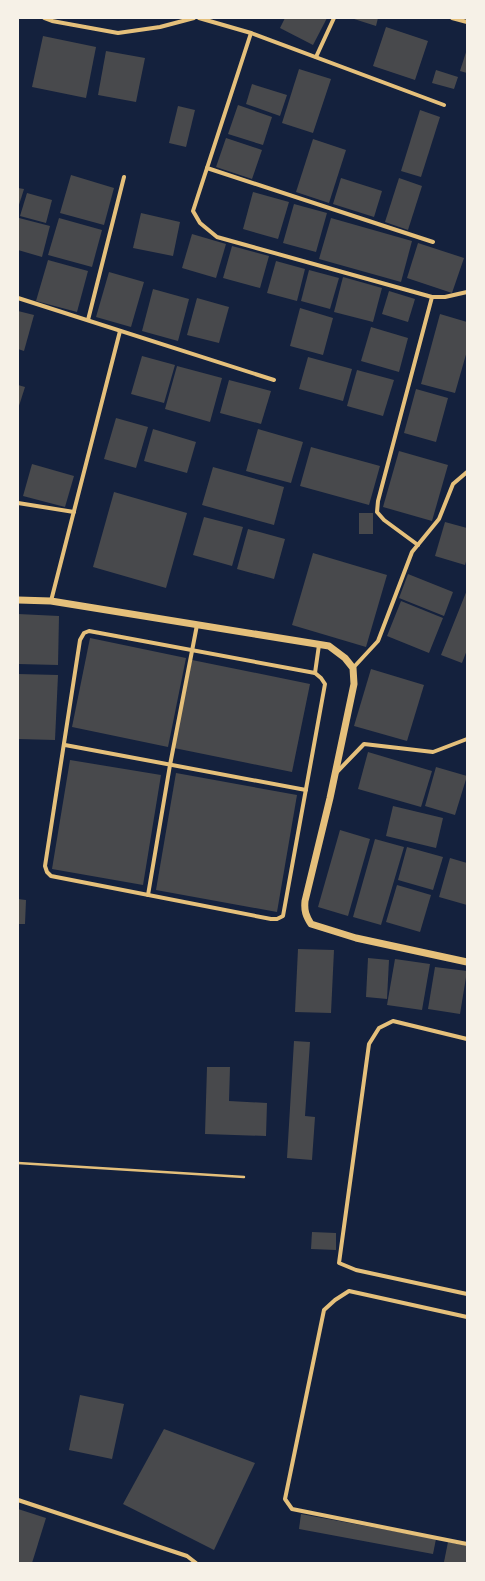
<svg xmlns="http://www.w3.org/2000/svg" width="485" height="1581" viewBox="0 0 485 1581" font-family="Figtree,sans-serif">
<style>
.building{fill:#48494c}
.lines{fill:none;stroke-linecap:round;stroke-linejoin:round}
.path{stroke:#e5c07b;stroke-width:2.5}
.minor{stroke:#e5c07b;stroke-width:4}
.tertiary{stroke:#e5c07b;stroke-width:7}
</style>
<rect width="100%" height="100%" fill="#14213d"/>
<g class="building">
<path d="M285,18H327L313,45L280,28Z"/>
<path d="M351,18H378L376,26Z"/>
<path d="M386,27L428,41L415,80L373,66Z"/>
<path d="M43,36L96,47L86,98L32,87Z"/>
<path d="M467,49V73L460,71Z"/>
<path d="M106,51L145,58L136,102L98,95Z"/>
<path d="M299,69L331,79L313,133L282,123Z"/>
<path d="M436,70L458,77L454,89L432,83Z"/>
<path d="M252,84L287,95L280,116L246,104Z"/>
<path d="M238,105L272,117L263,145L228,134Z"/>
<path d="M178,106L195,110L186,147L169,143Z"/>
<path d="M420,110L440,117L421,177L401,171Z"/>
<path d="M226,138L262,150L252,179L216,167Z"/>
<path d="M313,139L346,150L329,203L296,192Z"/>
<path d="M71,175L114,188L104,225L60,213Z"/>
<path d="M341,178L382,191L374,217L333,204Z"/>
<path d="M399,178L422,186L408,230L385,222Z"/>
<path d="M18,188L24,189L18,208Z"/>
<path d="M253,192L289,202L278,239L243,229Z"/>
<path d="M27,193L52,200L46,223L20,216Z"/>
<path d="M294,204L327,213L316,252L283,243Z"/>
<path d="M141,213L180,222L173,256L133,248Z"/>
<path d="M19,218L50,226L42,257L18,250Z"/>
<path d="M59,218L102,230L92,267L48,255Z"/>
<path d="M331,218L412,241L401,282L319,259Z"/>
<path d="M192,234L226,244L216,278L182,268Z"/>
<path d="M418,243L464,258L452,293L407,278Z"/>
<path d="M232,246L269,256L260,288L223,278Z"/>
<path d="M48,260L88,271L77,312L36,301Z"/>
<path d="M276,261L305,269L297,301L267,293Z"/>
<path d="M309,270L339,278L330,309L301,301Z"/>
<path d="M109,272L144,282L131,327L96,317Z"/>
<path d="M343,277L382,288L373,322L334,312Z"/>
<path d="M153,289L189,299L178,341L142,331Z"/>
<path d="M389,291L415,299L408,322L382,314Z"/>
<path d="M197,298L229,307L219,343L187,335Z"/>
<path d="M300,308L333,318L323,355L290,346Z"/>
<path d="M18,311L34,315L24,351L18,349Z"/>
<path d="M440,314L467,322V351L455,393L421,384Z"/>
<path d="M371,327L408,338L399,372L361,361Z"/>
<path d="M142,356L175,365L164,403L131,394Z"/>
<path d="M308,357L352,369L343,401L299,389Z"/>
<path d="M177,366L222,378L210,422L165,409Z"/>
<path d="M357,370L394,380L383,416L347,406Z"/>
<path d="M229,380L271,391L261,424L220,413Z"/>
<path d="M18,385L25,387L18,409Z"/>
<path d="M416,389L448,398L436,442L404,433Z"/>
<path d="M116,418L148,427L136,468L104,459Z"/>
<path d="M153,429L196,442L187,473L144,461Z"/>
<path d="M258,429L303,442L291,483L246,471Z"/>
<path d="M311,447L380,466L369,505L300,486Z"/>
<path d="M399,451L448,465L432,521L383,507Z"/>
<path d="M32,464L74,476L65,507L23,496Z"/>
<path d="M213,467L284,487L274,525L202,505Z"/>
<path d="M114,492L187,513L166,588L93,567Z"/>
<rect x="359" y="513" width="14" height="21"/>
<path d="M204,517L243,527L232,566L193,555Z"/>
<path d="M445,522L467,528V558L465,565L435,556Z"/>
<path d="M248,529L285,539L274,579L237,569Z"/>
<path d="M313,553L387,575L366,647L292,625Z"/>
<path d="M408,574L453,592L444,616L399,598Z"/>
<path d="M467,590V650L462,663L441,655Z"/>
<path d="M401,601L443,618L429,653L387,636Z"/>
<path d="M18,614L59,616L58,665L18,664Z"/>
<path d="M90,638L186,658L168,747L72,727Z"/>
<path d="M192,660L310,684L292,772L174,748Z"/>
<path d="M371,669L424,685L407,741L354,726Z"/>
<path d="M18,674L58,675L55,740L18,739Z"/>
<path d="M368,752L432,771L421,807L358,789Z"/>
<path d="M70,760L161,775L143,885L52,869Z"/>
<path d="M436,767L467,776L455,815L425,806Z"/>
<path d="M176,773L297,795L277,912L156,890Z"/>
<path d="M393,806L443,818L436,848L386,836Z"/>
<path d="M340,830L370,839L348,916L318,907Z"/>
<path d="M375,839L404,847L381,925L353,917Z"/>
<path d="M407,847L443,857L433,890L398,880Z"/>
<path d="M450,858L467,863V905L439,897Z"/>
<path d="M397,885L431,895L420,932L386,922Z"/>
<path d="M18,899L26,900L25,924H18Z"/>
<path d="M298,949L334,950L331,1013L295,1012Z"/>
<path d="M368,958L389,960L387,999L366,997Z"/>
<path d="M395,959L430,964L422,1010L387,1005Z"/>
<path d="M435,967L467,971L460,1014L428,1009Z"/>
<path d="M294,1041L310,1042L305,1116L315,1117L312,1160L287,1158Z"/>
<path d="M207,1067H230L229,1101L267,1103L266,1136L205,1134Z"/>
<path d="M312,1232L336,1233V1250L311,1249Z"/>
<path d="M80,1395L124,1404L112,1459L69,1450Z"/>
<path d="M164,1429L255,1463L214,1550L123,1504Z"/>
<path d="M18,1509L46,1518L32,1563H18Z"/>
<path d="M301,1514L436,1539L433,1554L299,1529Z"/>
<path d="M448,1542L467,1546V1563L444,1562Z"/>
</g>
<g class="lines">
<path class="path" d="M18,1163L244,1177"/>
<g class="minor">
<path d="M44,18L52,21L118,33L160,27L194,18"/>
<path d="M199,18L251,33L444,105"/>
<path d="M452,18L467,22"/>
<path d="M251,33L193,211L200,223L217,237L432,297H445L467,292"/>
<path d="M316,57L334,18"/>
<path d="M207,168L433,242"/>
<path d="M18,298L274,380"/>
<path d="M88,320L124,177"/>
<path d="M18,503L74,512"/>
<path d="M418,545L384,520L377,512L378,501L432,297"/>
<path d="M51,601L120,331"/>
<path d="M89,631L315,673L321,678L325,684L283,916L277,919H271L51,876L47,872L45,866L80,640L84,633Z"/>
<path d="M353,668L378,641L412,552L439,519L453,484L467,472"/>
<path d="M315,673L319,645"/>
<path d="M65,745L306,790"/>
<path d="M336,773L364,744L433,752L467,739"/>
<path d="M148,895L170,765L197,625"/>
<path d="M467,1039L393,1021L379,1028L369,1044L339,1263L356,1270L467,1294"/>
<path d="M467,1317L349,1291L335,1300L324,1310L285,1499L292,1509L467,1544"/>
<path d="M18,1500L187,1556L196,1563"/>
</g>
<path class="tertiary" d="M18,600L51,601L329,646L345,658L353,668L354,684L330,798L305,901C304,911 306,916 311,924L356,938L467,962"/>
</g>
<rect width="485" height="1581" fill="none" stroke="#f6f1e7" stroke-width="38"/>
</svg>
